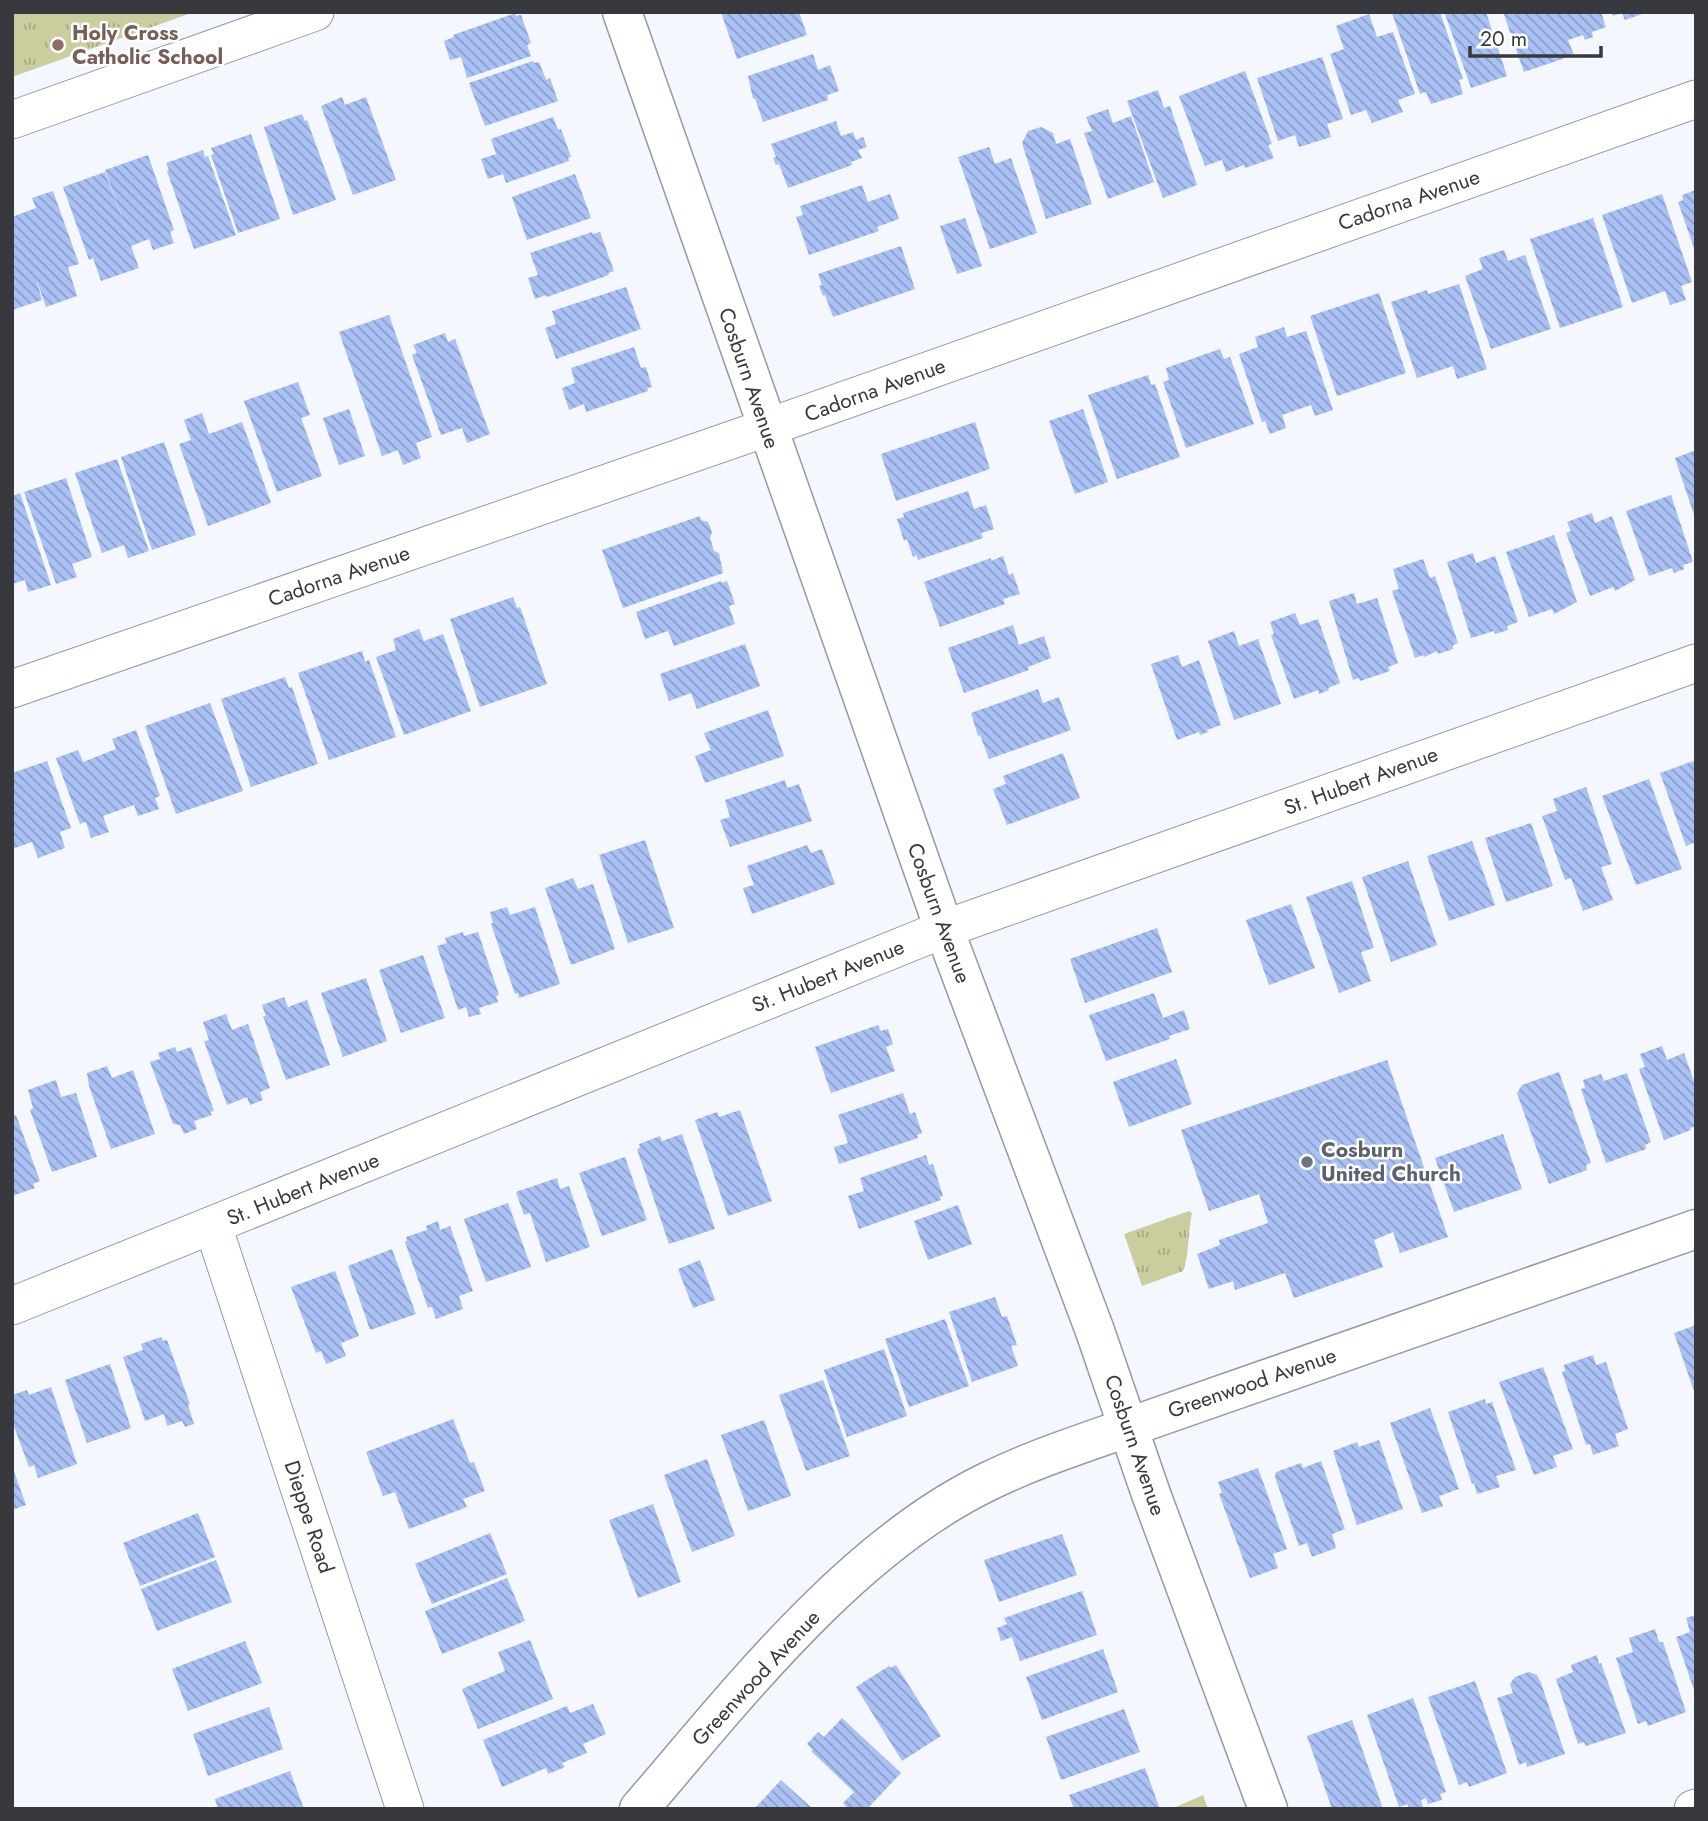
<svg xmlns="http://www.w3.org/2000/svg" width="1708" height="1821" viewBox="0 0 1708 1821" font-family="Jost,sans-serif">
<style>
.grass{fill:url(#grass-tufts)}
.park{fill:#cace9f}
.building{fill:url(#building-back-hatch)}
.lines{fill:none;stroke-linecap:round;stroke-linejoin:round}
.street-casing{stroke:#9599a1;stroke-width:39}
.secondary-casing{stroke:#9599a1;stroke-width:41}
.street{stroke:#fff;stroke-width:37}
.secondary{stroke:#fff;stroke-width:38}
.education-dot{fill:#8d6e63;stroke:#fff;stroke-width:2.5}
.worship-dot{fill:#6b7280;stroke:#fff;stroke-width:2.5}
.labels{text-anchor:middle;stroke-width:5;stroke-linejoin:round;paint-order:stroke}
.education-label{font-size:21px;font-weight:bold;fill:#785e54;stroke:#fff;text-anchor:start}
.street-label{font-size:21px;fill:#38393c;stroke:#fff}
.worship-label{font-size:21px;font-weight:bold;fill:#5b616d;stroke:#fff;text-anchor:start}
</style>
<defs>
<pattern id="grass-tufts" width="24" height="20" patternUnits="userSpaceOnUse" patternTransform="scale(1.75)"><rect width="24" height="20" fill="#cace9f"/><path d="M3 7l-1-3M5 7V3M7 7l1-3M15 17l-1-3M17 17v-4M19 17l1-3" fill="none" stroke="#a5a883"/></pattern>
<pattern id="building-back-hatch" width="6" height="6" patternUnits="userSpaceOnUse" patternTransform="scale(1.75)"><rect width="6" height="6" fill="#a9c1f5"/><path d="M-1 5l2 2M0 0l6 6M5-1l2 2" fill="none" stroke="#8b9ec8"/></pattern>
</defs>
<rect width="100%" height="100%" fill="#f4f7fe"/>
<g class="grass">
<path d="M12,12H194L12,77Z"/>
<path d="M1189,1211L1192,1213C1188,1231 1189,1258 1183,1271L1142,1286L1124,1234Z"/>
</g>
<path class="park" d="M1203,1795L1208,1809H1171Z"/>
<g class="building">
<path d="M721,12H799L807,35L737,59Z"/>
<path d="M1440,12L1463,79L1459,80L1463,94L1431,104L1426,92L1420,94L1392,13Z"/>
<path d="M1449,12H1486L1507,76L1471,88L1445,14Z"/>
<path d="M1503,12H1601L1606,27L1592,32L1593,37L1585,40L1583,35L1568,40L1574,55L1524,72Z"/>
<path d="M1612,12H1645V13L1625,20L1622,13L1613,16Z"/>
<path d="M516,13V16L521,15L531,43L527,45L531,56L467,78L461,57L450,60L444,41L454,37L453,35Z"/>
<path d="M1369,14L1377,37L1393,32L1415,94L1398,100L1403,112L1372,123L1366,110L1351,115L1330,54L1344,49L1336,26Z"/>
<path d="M813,54L818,70L830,65L839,91L827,95L828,100L763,122L755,98L753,99L748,76Z"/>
<path d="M1322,57L1343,119L1327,124L1331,137L1299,147L1295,135L1278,141L1257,78Z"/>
<path d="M533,61L534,63L539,62L546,80L550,78L558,101L485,126L469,83Z"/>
<path d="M1245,71L1272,144L1268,145L1274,158L1245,168L1244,165L1226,172L1222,160L1205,166L1179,96Z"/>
<path d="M1158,90L1164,108L1170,106L1197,185L1163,198L1127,101Z"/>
<path d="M342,97L345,105L366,97L396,180L353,195L321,106Z"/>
<path d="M1108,109L1113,123L1131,116L1154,182L1108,199L1084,133L1092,131L1086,117Z"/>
<path d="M302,114L305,121L307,120L336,200L293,215L264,127Z"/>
<path d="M553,117L558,130L561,129L571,157L568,158L569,161L506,183L503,174L488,179L481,159L496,154L491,139Z"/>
<path d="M836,121L841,136L853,132L856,140L863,137L867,147L858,150L862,158L851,162L852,165L788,188L779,164L776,165L773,158L776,157L771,144Z"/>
<path d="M1041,127L1053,133L1056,144L1070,139L1092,204L1046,219L1022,143L1028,131Z"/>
<path d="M251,134L280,219L238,233L211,155L214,154L211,148Z"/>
<path d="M989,147L995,164L1011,158L1037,233L990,249L958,157Z"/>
<path d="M203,150L205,157L208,156L236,235L194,249L167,171L169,170L166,163Z"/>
<path d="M148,155L174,230L170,232L174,243L153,250L149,239L131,246L139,268L101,281L93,258L89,260L63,187L105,172L129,237L105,170Z"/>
<path d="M575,174L591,218L527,240L512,197Z"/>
<path d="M862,185L868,202L890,194L899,219L877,227L879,231L809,255L796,217L803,215L800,206Z"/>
<path d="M1696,190V251H1695L1678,202L1683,200L1682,195Z"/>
<path d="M53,191L79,264L68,267L77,296L46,307L36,278L42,300L12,310V217L36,208L32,198Z"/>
<path d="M1662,194L1692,282L1681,286L1686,300L1670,305L1665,291L1632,303L1602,215Z"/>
<path d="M965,218L982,266L957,274L940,226Z"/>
<path d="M1593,218L1623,307L1560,328L1530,239Z"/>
<path d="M592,232L593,234L600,232L614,271L608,273L609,275L547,297L546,295L535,299L528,278L538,275L530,253Z"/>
<path d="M901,246L915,289L833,317L825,295L823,296L819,286L822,285L818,274Z"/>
<path d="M1504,250L1508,261L1525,255L1551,329L1491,349L1465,276L1483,269L1479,258Z"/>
<path d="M1459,284L1487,369L1457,379L1453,366L1417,378L1391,302L1427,290L1428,294Z"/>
<path d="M626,287L641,329L556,359L545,328L556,324L552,311Z"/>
<path d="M1379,293L1406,373L1337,396L1310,316Z"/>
<path d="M389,315L432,437L416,443L421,458L403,465L398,450L382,456L339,332Z"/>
<path d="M1284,327L1287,337L1306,331L1333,410L1315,416L1311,405L1282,415L1286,428L1270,434L1265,421L1262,422L1239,354L1258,347L1255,337Z"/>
<path d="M445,333L448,342L455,339L490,434L467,443L462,428L441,435L412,355L417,353L413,345Z"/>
<path d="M634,347L641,368L646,367L652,387L647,388L648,391L586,412L584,404L569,410L562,388L575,383L571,368Z"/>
<path d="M1220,349L1224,359L1230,357L1254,424L1186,448L1163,382L1169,380L1166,368Z"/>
<path d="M1148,375L1151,385L1155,384L1180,457L1117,479L1088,395Z"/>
<path d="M298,382L310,415L301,418L322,476L277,492L244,401Z"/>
<path d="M349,409L365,456L339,465L323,418Z"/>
<path d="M1083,409L1108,482L1075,494L1049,421Z"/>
<path d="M202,413L209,434L242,422L271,503L208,526L179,444L191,440L184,420Z"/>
<path d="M975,422L990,469L896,501L881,454Z"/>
<path d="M164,442L196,535L152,550L121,457Z"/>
<path d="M1696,450V518H1695L1675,458Z"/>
<path d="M117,459L149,551L128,558L124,545L102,553L75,473Z"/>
<path d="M66,478L92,557L72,564L77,577L56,584L24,492Z"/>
<path d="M968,491L974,509L986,505L994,529L981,533L983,538L918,560L916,555L913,557L907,539L904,541L897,519L904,517L903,513Z"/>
<path d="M20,493L51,585L28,592L25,580L12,584V496Z"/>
<path d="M1671,495L1693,562L1683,565L1684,569L1674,573L1672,568L1649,576L1626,511Z"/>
<path d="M1592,513L1595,523L1612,516L1635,580L1615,591L1613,587L1590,596L1566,533L1571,531L1567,522Z"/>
<path d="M700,516L701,520L708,522L712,532L710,538L714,551L719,553L723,573L623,608L602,550Z"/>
<path d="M1554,535L1577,602L1554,614L1552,609L1529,617L1506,552Z"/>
<path d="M1473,553L1476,563L1495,556L1518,622L1507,626L1508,630L1495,634L1494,631L1471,638L1447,562Z"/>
<path d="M1003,556L1009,575L1013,573L1020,594L1003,599L1005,604L940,627L924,582L991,558V561Z"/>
<path d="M1423,559L1430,578L1435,576L1458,643L1453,645V649L1438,654L1437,651L1424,657L1423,655L1415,658L1392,591L1399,589L1393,569Z"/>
<path d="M721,581L722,583L727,581L735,604L729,606L735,624L674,646L668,631L645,639L636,612Z"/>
<path d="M1354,593L1357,604L1377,598L1398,663L1388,667L1390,671L1360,681L1359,678L1353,680L1329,601Z"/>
<path d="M513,597L517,608L520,607L547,684L480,707L450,619Z"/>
<path d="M1295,613L1300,625L1318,619L1340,683L1328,688L1329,690L1319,694L1318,690L1294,699L1271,635L1274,634L1270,622Z"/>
<path d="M1013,625L1019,645L1044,636L1051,658L1028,667L1029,670L964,693L948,648Z"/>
<path d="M419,629L424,641L443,634L471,711L404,735L376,657L396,650L393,639Z"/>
<path d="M1234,631L1239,646L1258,639L1281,704L1234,720L1208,641Z"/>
<path d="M745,644L760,686L697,709L691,693L669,701L660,674Z"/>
<path d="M362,651L365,662L369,660L396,737L329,760L298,673Z"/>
<path d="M1178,655L1182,667L1199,660L1221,725L1207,730L1208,732L1200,735L1199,732L1177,740L1151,664Z"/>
<path d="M285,677L289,688L292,687L318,764L251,787L221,699Z"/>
<path d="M1038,689L1043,703L1059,697L1071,730L989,759L980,735L978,736L971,713Z"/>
<path d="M210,703L243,791L176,814L145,726Z"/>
<path d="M768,710L784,756L705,783L695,756L711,750L704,733Z"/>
<path d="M136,730L160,796L155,798L159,809L138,816L134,805L103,816L109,832L91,838L86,822L80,824L56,758L78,750L83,762L116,749L112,739Z"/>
<path d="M1063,753L1080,798L1007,825L993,789L1006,784L1003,776Z"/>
<path d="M1696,760V842L1686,846L1660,773Z"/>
<path d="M47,761L71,828L60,832L65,848L38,858L32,842L12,849V773Z"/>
<path d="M1649,779L1682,869L1636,885L1602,796Z"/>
<path d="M785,780L787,788L799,784L812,821L730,847L720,820L730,817L725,800Z"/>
<path d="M1586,787L1612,864L1601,867L1613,900L1583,911L1571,878L1565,880L1542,816L1557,811L1553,799Z"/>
<path d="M1531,823L1553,886L1506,902L1485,838Z"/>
<path d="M645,840L674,928L628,943L599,855Z"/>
<path d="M1472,841L1495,905L1449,921L1427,856Z"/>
<path d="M807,845L811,853L822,849L835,884L752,914L743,888L754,885L747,866Z"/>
<path d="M1408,861L1437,945L1391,962L1362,877Z"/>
<path d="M573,878L578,889L593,884L615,949L571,965L545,888Z"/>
<path d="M1352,881L1374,948L1361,952L1371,981L1339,993L1306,897Z"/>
<path d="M1291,904L1315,968L1269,985L1246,920Z"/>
<path d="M507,907L510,915L535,907L560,984L519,998L518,993L515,994L491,924L493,923L490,912Z"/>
<path d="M1157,928L1172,972L1085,1003L1070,959Z"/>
<path d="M463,932L464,936L478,932L499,995L496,996L498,1002L479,1008L481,1014L469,1017L466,1007L458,1010L437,946L447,943L445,938Z"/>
<path d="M423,955L445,1018L401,1033L379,970Z"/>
<path d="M366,978L387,1041L343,1057L321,993Z"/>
<path d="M1154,993L1163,1018L1184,1010L1190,1029L1169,1036L1170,1039L1106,1061L1089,1015Z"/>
<path d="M284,997L288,1007L307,1000L330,1065L286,1080L263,1016H266L262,1005Z"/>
<path d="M226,1014L232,1030L248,1024L270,1088L260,1092L263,1100L250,1105L247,1097L227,1105L204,1041L209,1040L203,1022Z"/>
<path d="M878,1025L881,1031L888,1029L893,1044L886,1047L895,1071L831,1093L815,1047Z"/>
<path d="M1662,1046L1667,1060L1684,1053L1696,1087V1126L1690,1128L1691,1130L1664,1140L1639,1069L1645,1067L1640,1054Z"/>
<path d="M175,1047L177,1052L191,1047L214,1111L210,1112L212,1115L194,1121L197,1129L184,1134L180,1125L173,1124L150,1062L160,1059L158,1053Z"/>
<path d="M1176,1059L1192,1104L1129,1127L1113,1082Z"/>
<path d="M1387,1060L1448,1237L1400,1253L1393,1232L1374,1240L1383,1267L1294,1298L1285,1273L1235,1290L1233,1281L1209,1289L1197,1254L1220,1245L1219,1240L1268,1223L1259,1194L1209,1211L1181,1130Z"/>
<path d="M107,1066L112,1078L133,1070L155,1134L111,1149L89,1086L87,1073Z"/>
<path d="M1559,1072L1591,1163L1586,1165L1587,1170L1549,1184L1517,1093L1522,1085Z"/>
<path d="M1627,1073L1651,1142L1645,1145L1646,1149L1606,1163L1581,1089L1585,1088L1583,1080L1601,1074L1604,1081Z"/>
<path d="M56,1080L61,1097L76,1093L97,1157L52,1172L30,1110L33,1108L28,1090Z"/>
<path d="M903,1093L910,1114L915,1112L922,1133L917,1135L918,1138L839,1164L834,1147L848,1143L838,1115Z"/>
<path d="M740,1110L772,1201L728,1216L695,1120L717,1112L719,1117Z"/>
<path d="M16,1115L40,1181L33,1184L35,1188L12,1196V1116Z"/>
<path d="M682,1134L715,1229L669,1244L637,1149L640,1148L639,1144L660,1136L662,1141Z"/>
<path d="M1503,1134L1522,1189L1454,1212L1435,1158Z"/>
<path d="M926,1155L929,1165L933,1164L943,1196L940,1197L941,1200L859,1229L848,1196L864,1191L860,1178Z"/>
<path d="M625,1157L647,1220L602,1236L579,1173Z"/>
<path d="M557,1178L560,1189L569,1186L590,1247L546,1262L530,1213L524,1215L516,1192Z"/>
<path d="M508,1203L531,1267L486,1282L464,1219Z"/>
<path d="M958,1205L972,1244L928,1260L914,1221Z"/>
<path d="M438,1221L440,1230L450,1226L473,1291L459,1296L463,1309L436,1319L432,1307L428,1308L405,1242L407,1241L406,1237L427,1230L426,1226Z"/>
<path d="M392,1249L416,1314L370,1330L348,1266Z"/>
<path d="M700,1260L715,1300L693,1308L678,1269Z"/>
<path d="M335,1271L359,1336L341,1343L346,1356L326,1364L321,1351L316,1353L291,1287Z"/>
<path d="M995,1297L1002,1317L1007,1316L1017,1345L1011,1346L1018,1366L972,1382L949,1312Z"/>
<path d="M945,1319L969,1386L909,1407L885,1339Z"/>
<path d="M1696,1325V1394H1695L1674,1333Z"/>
<path d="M161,1337L163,1341L167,1340L190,1404L188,1405L194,1424L185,1427L182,1421L167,1426L164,1414L145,1421L123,1357L143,1350L141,1344Z"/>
<path d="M884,1349L907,1416L847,1437L824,1370Z"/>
<path d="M1593,1355L1596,1365L1606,1362L1628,1429L1615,1434L1619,1446L1593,1455L1590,1444L1586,1445L1562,1372L1565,1371L1564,1365Z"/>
<path d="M110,1364L131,1428L87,1443L65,1380Z"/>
<path d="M1543,1367L1573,1449L1553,1456L1557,1467L1534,1475L1499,1382Z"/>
<path d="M823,1380L850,1456L806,1471L779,1395Z"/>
<path d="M51,1387L77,1464L38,1478L34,1465L29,1467L12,1421V1395L27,1390L29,1395Z"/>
<path d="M1485,1399L1486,1404L1492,1402L1516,1470L1496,1476L1500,1487L1477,1494L1474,1483L1472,1484L1448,1412Z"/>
<path d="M1430,1408L1459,1489L1439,1496L1443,1506L1422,1513L1390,1423Z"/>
<path d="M453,1419L470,1463L474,1462L485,1491L463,1499L467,1507L409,1529L395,1492L383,1496L366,1452Z"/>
<path d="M764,1420L791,1496L748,1511L721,1435Z"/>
<path d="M1379,1440L1403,1509L1357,1525L1333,1451L1357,1442L1359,1447Z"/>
<path d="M707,1459L735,1536L692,1552L664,1475Z"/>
<path d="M1321,1461L1345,1529L1332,1534L1336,1548L1312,1557L1307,1543L1299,1546L1275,1477L1276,1472L1301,1463L1303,1468Z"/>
<path d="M12,1466L26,1505L12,1510Z"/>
<path d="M1258,1468L1287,1549L1273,1554L1278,1568L1250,1578L1219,1494L1222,1493L1218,1482Z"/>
<path d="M653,1504L681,1582L638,1598L609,1520Z"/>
<path d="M198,1513L215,1557L140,1586L123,1543Z"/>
<path d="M490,1533L507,1574L432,1604L415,1564Z"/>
<path d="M1062,1534L1077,1575L999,1602L984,1560Z"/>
<path d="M216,1560L232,1602L157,1631L141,1589Z"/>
<path d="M507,1578L525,1621L442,1654L425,1611Z"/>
<path d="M1082,1591L1097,1635L1020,1661L1012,1637L1001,1641L997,1628L1007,1624L1004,1618Z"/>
<path d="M1696,1615V1693H1695L1676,1637L1690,1632L1686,1618Z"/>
<path d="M1655,1629L1659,1642H1663L1686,1712L1648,1726L1646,1721L1638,1724L1616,1658L1633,1652L1629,1638Z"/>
<path d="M530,1640L553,1699L478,1729L462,1689L505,1671L498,1652Z"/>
<path d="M245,1641L262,1683L188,1711L172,1669Z"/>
<path d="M1103,1649L1118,1692L1042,1720L1026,1677Z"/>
<path d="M1597,1655L1599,1664L1601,1663L1626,1733L1586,1746L1584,1742L1578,1744L1556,1679L1573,1672L1571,1665Z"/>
<path d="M896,1665L941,1736L902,1761L856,1687L889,1666L890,1668Z"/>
<path d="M1529,1672L1537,1675L1541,1683L1565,1754L1527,1767L1526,1762L1519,1765L1497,1698L1513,1693L1510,1684L1515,1677Z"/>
<path d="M1475,1681L1507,1773L1469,1787L1467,1782L1459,1785L1428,1697Z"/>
<path d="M1413,1698L1446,1792L1440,1794L1442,1800L1428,1804L1426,1798L1421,1800L1423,1808L1420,1809H1409L1407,1804L1399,1807L1367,1715Z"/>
<path d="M593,1704L606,1734L583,1744L587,1753L562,1763L565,1767L548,1774L546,1768L502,1787L483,1740L567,1706L570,1713Z"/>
<path d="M269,1707L283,1749L208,1776L193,1734Z"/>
<path d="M1124,1709L1140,1752L1061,1780L1046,1737Z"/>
<path d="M842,1718L901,1773L867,1809H848L843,1803L854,1792L811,1751L813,1750L807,1744L818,1732L824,1737Z"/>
<path d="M1352,1720L1383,1809H1332L1307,1736Z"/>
<path d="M1145,1768L1160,1809H1074L1069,1795Z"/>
<path d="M290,1771L304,1809H218L215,1799Z"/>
<path d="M781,1780L813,1809H754Z"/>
</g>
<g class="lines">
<g class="street-casing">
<g id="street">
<path d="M12,120L315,12"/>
<path d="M12,689L766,428L1696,99"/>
<path d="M213,1226L405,1809"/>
<path d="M12,1306L944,929L1696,663"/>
<path d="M1693,1809L1696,1808"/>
</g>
</g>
<g class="secondary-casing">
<g id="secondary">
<path d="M622,12L944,929L1095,1331L1151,1494L1268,1809"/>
<path d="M639,1809C736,1696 850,1549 985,1483C1031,1460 1081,1444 1129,1427L1696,1229"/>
</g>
</g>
<use href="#street" class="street"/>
<use href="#secondary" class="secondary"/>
</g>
<circle class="education-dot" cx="58" cy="45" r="7"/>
<circle class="worship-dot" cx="1307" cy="1162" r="7"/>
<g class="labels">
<g class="education-label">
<text x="72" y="40">Holy Cross<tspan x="72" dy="24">Catholic School</tspan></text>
</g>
<g class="street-label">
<text transform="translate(1409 200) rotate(-19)" y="7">Cadorna Avenue</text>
<text transform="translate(749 378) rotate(71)" y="7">Cosburn Avenue</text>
<text transform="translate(875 390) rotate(-20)" y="7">Cadorna Avenue</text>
<text transform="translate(339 576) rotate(-19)" y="7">Cadorna Avenue</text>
<text transform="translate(1361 781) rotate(-20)" y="7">St. Hubert Avenue</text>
<text transform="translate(939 913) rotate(70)" y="7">Cosburn Avenue</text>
<text transform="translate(828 976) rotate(-22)" y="7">St. Hubert Avenue</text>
<text transform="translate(303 1189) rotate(-22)" y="7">St. Hubert Avenue</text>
<text transform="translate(1252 1383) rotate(-19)" y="7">Greenwood Avenue</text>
<text transform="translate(1135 1445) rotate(71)" y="7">Cosburn Avenue</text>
<text transform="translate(309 1517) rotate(72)" y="7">Dieppe Road</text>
<text transform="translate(756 1678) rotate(-47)" y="7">Greenwood Avenue</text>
</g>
<g class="worship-label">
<text x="1321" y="1157">Cosburn<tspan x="1321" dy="24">United Church</tspan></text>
</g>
</g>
<rect width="1708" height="1821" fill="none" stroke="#38393c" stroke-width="28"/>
<path d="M1470 46v10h131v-10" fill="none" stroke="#38393c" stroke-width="3.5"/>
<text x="1480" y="46" font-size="21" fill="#38393c" stroke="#ffffff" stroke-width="5" paint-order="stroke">20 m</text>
</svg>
